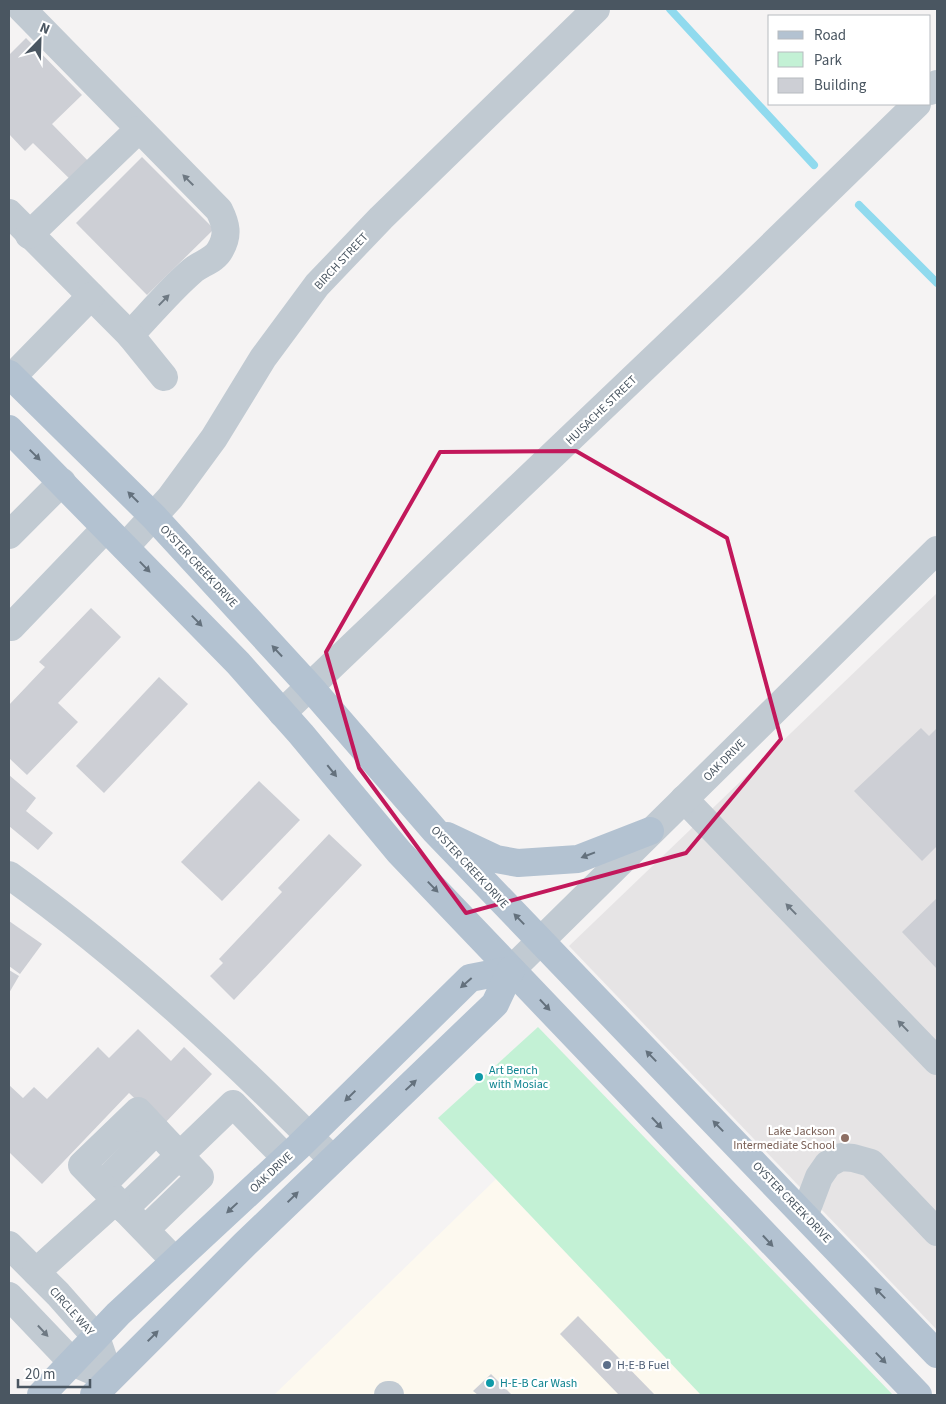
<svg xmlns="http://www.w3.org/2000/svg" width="946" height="1404" viewBox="0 0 946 1404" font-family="'Source Sans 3',sans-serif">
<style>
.commercial{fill:#fdf9ef}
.education{fill:#e6e4e5}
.green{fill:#c3f1d5}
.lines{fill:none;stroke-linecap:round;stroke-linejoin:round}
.stream{stroke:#90daee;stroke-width:8}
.building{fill:#cdcfd5}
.minor{stroke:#c1cad2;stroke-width:28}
.major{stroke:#b3c2d1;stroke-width:28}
.oneway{fill:#6e7983}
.oneway2{fill:#64717d}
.marked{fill:none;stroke:#c2185b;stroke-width:4;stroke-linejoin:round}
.culture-dot{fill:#0f9aa8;stroke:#fff;stroke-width:2}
.education-dot{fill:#8d6e63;stroke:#fff;stroke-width:2}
.service-dot{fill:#5c6f8a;stroke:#fff;stroke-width:2}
.labels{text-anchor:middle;stroke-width:4.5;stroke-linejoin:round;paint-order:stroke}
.street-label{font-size:12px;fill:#4a5661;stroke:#fff}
.culture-label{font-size:12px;fill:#0d838f;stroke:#fff;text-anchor:start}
.education-label{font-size:12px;fill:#785e54;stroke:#fff;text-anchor:end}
.service-label{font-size:12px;fill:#4e5e75;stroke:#fff;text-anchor:start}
</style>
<rect width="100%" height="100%" fill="#f5f3f3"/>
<path class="commercial" d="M496,1179L701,1395H274Z"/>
<path class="education" d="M937,593V1330L569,946Z"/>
<path class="green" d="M538,1027L893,1395H701L438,1118Z"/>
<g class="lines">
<g class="stream">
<path d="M670,9L814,165"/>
<path d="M859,205L937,283"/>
</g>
</g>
<g class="building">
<path d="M26,38L82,95L52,124L93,166L75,184L33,143L25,151L9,134V55Z"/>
<path d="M142,157L214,229L147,295L76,223Z"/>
<path d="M91,608L121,637L58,703L78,722L27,775L9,758V705L45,667L39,662Z"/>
<path d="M159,677L188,704L104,793L76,766Z"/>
<path d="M921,728L929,736L937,728V846L922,861L854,791Z"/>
<path d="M9,775L36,798L26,811L53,833L38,850L9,826Z"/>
<path d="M259,781L300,820L222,901L181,862Z"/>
<path d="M329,834L362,865L234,1000L210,976L223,963L219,959L282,892L278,888Z"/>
<path d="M937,898V969L902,932Z"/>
<path d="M9,921L42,944L20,974L9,966Z"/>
<path d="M9,970L19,976L9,993Z"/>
<path d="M138,1029L171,1061L184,1047L212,1074L163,1125L129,1093L42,1184L9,1152V1085L23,1098L34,1087L47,1099L98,1047L109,1058Z"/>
<path d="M578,1316L655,1395H619L560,1334Z"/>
<path d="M491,1374L512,1395H478L473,1391Z"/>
</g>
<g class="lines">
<g class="minor">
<path d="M22,9L219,210C226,224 229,235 220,250C214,261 201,263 192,271C170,290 150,314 130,335"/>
<path d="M930,91L937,84"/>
<path d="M9,213L130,335L164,377"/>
<path d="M29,235L138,130"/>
<path d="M12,377L91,296"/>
<path d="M9,535L62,482"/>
<path d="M125,547L170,498L214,438L263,358L317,285L381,218L596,9"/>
<path d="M11,627L106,528"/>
<path d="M282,713L729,287L917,104"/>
<path d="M684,799L937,1061"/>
<path d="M9,875C125,958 231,1057 332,1159"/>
<path d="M511,970L937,550"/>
<path d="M102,1185L156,1131"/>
<path d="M124,1209L233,1104L286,1158"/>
<path d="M805,1214L819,1177L828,1164L841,1157L853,1158L871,1163L937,1232"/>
<path d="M145,1230L200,1177L138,1111L82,1165L175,1261"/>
<path d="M9,1245L58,1294L96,1337L110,1378"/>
<path d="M36,1272L116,1200"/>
<path d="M9,1296L72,1362L95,1372"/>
<path d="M388,1395H390"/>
</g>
<g class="major">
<path d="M9,374L154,517L310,687L435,831L937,1354"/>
<path d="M9,429L238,663L301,734L399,852L918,1395"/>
<path d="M447,836L496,859L518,863L578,859L650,831"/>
<path d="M41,1395L118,1314L298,1147L470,978L511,970"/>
<path d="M94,1395L245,1244L495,1004L511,970"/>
</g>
</g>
<defs><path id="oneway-solid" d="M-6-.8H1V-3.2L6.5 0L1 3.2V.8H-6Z" transform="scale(1.25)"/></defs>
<g class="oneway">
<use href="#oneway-solid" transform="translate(188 180) rotate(-135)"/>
<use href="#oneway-solid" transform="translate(164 300) rotate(-46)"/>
<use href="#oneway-solid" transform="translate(791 909) rotate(-134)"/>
<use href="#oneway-solid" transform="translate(903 1026) rotate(-134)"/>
<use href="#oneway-solid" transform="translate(43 1331) rotate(47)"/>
</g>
<g class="oneway2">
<use href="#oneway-solid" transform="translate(35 455) rotate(45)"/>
<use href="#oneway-solid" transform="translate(133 497) rotate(-135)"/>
<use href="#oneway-solid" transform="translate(145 567) rotate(46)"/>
<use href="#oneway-solid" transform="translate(197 621) rotate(46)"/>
<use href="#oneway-solid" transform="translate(277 651) rotate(-133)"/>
<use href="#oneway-solid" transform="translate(332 771) rotate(51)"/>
<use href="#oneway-solid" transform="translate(588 855) rotate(159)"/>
<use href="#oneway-solid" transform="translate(433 887) rotate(46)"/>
<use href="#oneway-solid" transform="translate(519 919) rotate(-134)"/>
<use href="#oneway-solid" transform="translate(466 983) rotate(139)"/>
<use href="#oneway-solid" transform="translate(545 1005) rotate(47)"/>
<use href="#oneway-solid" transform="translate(651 1056) rotate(-134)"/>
<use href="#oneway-solid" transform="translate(411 1085) rotate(-43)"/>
<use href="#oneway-solid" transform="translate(350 1096) rotate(136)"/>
<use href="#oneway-solid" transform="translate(657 1123) rotate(47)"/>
<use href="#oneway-solid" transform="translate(718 1126) rotate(-134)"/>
<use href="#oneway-solid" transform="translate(293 1197) rotate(-44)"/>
<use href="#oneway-solid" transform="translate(232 1208) rotate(137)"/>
<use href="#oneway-solid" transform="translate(768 1241) rotate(47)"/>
<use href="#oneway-solid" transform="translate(880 1293) rotate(-134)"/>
<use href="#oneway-solid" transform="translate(153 1336) rotate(-45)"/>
<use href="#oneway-solid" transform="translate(881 1358) rotate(46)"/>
</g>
<path class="marked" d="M576,451L727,538L781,739L686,853L466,913L359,768L326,652L440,452Z"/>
<g class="culture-dot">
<circle cx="479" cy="1077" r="5"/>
<circle cx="490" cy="1383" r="5"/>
</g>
<circle class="education-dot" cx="845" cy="1138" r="5"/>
<circle class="service-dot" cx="607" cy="1365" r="5"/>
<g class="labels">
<g class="street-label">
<text transform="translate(341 261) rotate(-47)" y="4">BIRCH STREET</text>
<text transform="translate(601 410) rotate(-44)" y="4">HUISACHE STREET</text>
<text transform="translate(199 566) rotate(47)" y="4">OYSTER CREEK DRIVE</text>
<text transform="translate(724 760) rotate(-45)" y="4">OAK DRIVE</text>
<text transform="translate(470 867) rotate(47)" y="4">OYSTER CREEK DRIVE</text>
<text transform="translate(271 1172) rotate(-43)" y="4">OAK DRIVE</text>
<text transform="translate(792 1202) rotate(46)" y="4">OYSTER CREEK DRIVE</text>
<text transform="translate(72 1311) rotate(48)" y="4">CIRCLE WAY</text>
</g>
<g class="culture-label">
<text x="489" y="1074">Art Bench<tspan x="489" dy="14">with Mosiac</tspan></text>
<text x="500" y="1387">H-E-B Car Wash</text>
</g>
<g class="education-label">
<text x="835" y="1135">Lake Jackson<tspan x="835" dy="14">Intermediate School</tspan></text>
</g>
<g class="service-label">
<text x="617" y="1369">H-E-B Fuel</text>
</g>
</g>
<rect width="946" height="1404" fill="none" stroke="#4a5661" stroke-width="20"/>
<rect x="768" y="15" width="162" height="90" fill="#ffffff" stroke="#b7bbc0"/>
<rect x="778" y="31" width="25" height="8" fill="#b3c2d1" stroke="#b7bbc0"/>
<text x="814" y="40" font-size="15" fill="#4a5661">Road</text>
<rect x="778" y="52" width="25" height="15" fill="#c3f1d5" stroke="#b7bbc0"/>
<text x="814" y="65" font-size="15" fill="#4a5661">Park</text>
<rect x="778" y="78" width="25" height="15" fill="#cdcfd5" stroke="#b7bbc0"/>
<text x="814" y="90" font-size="15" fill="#4a5661">Building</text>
<g transform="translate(40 40) rotate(23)" stroke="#ffffff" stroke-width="4" paint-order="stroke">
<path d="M0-4L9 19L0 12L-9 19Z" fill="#4a5661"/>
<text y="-8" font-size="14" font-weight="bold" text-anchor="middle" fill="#4a5661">N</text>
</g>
<path d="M18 1379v8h72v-8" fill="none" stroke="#4a5661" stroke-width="2.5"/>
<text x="25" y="1379" font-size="15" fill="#4a5661" stroke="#ffffff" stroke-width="4" paint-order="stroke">20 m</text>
</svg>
